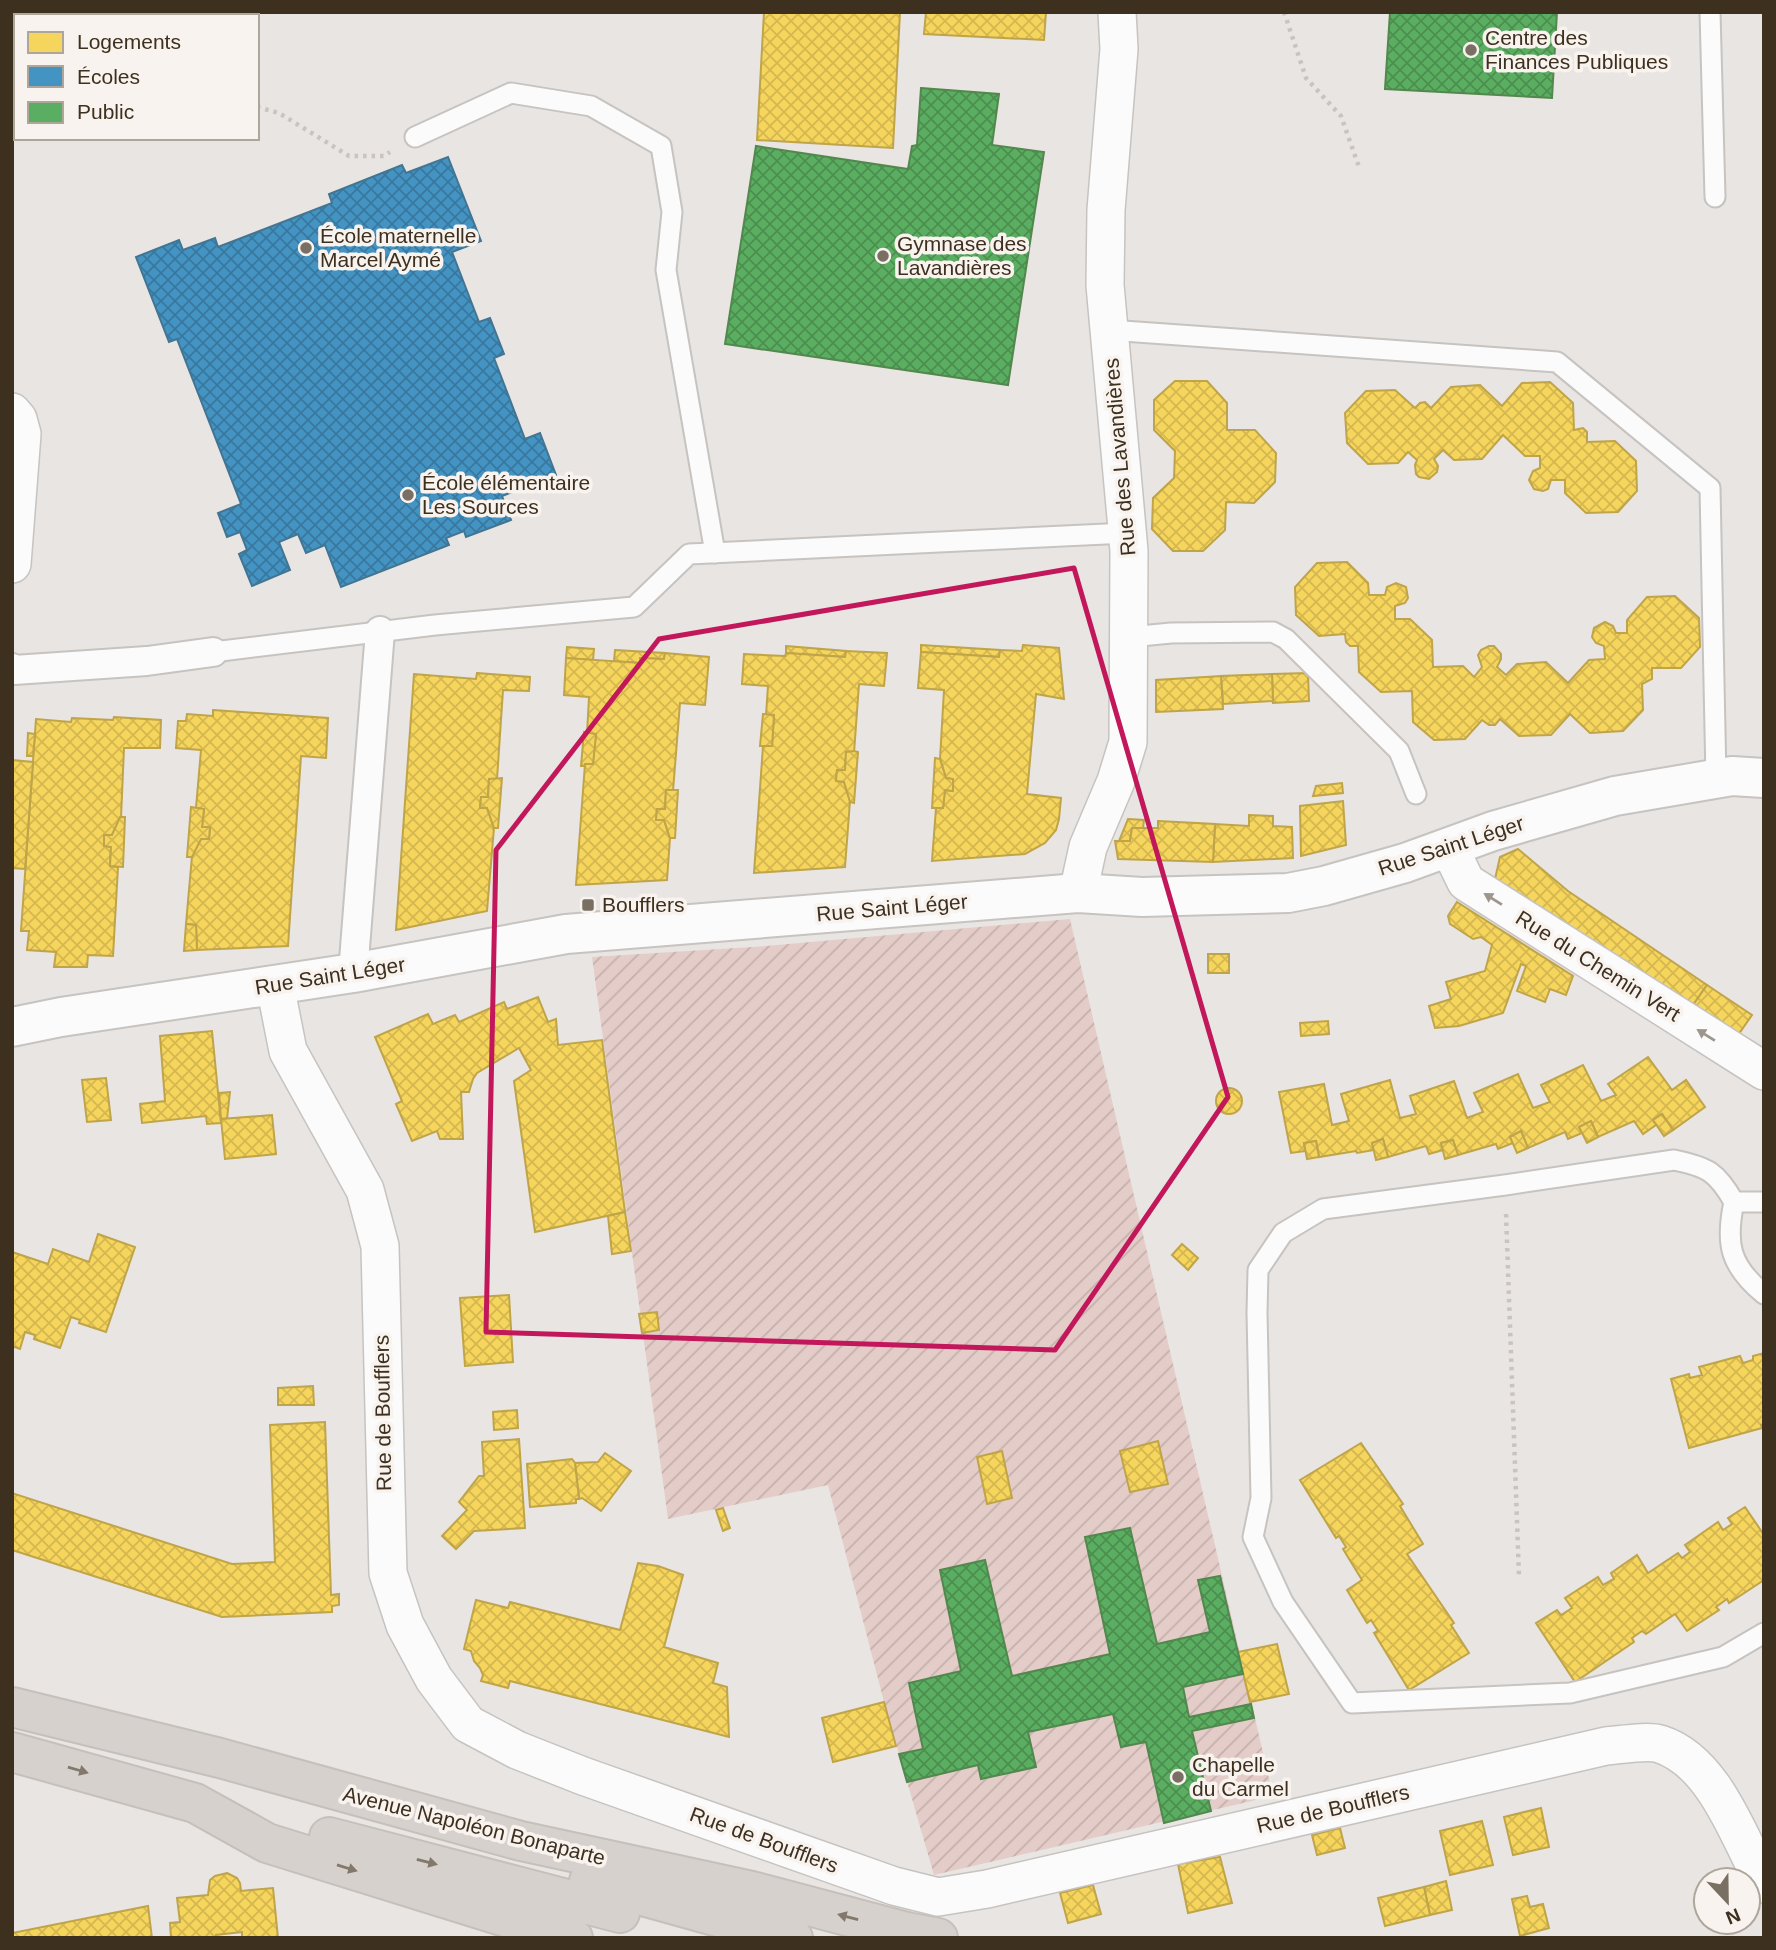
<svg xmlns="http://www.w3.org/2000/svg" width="1776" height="1950" viewBox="0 0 1776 1950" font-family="Arial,sans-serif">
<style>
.garden{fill:url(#garden-furrows)}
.homes{fill:url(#homes-cross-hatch);stroke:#bfa449;stroke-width:2}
.schools{fill:url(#schools-cross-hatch);stroke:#427592;stroke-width:2}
.public{fill:url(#public-cross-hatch);stroke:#52884d;stroke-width:2}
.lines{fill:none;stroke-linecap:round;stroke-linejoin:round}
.service-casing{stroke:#c6c3c0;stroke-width:23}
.pedestrian-casing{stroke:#c6c3c0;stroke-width:32}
.minor-casing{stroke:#c6c3c0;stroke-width:40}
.tertiary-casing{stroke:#c6c3c0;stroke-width:42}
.primary-casing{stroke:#c5c0bb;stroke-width:42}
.path{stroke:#cac4bf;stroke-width:4.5;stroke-dasharray:3.5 5;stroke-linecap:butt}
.service{stroke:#fcfbfb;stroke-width:19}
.pedestrian{stroke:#fcfbfb;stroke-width:28}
.minor{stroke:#fcfbfb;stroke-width:37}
.tertiary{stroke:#fcfbfb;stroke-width:38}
.primary{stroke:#d6d1cc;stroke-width:38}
.oneway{fill:#9d968c}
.oneway2{fill:#82786c}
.marked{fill:none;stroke:#c2185b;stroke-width:5;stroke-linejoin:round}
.poi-dot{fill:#7a6f63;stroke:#f8f3ef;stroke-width:2.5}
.labels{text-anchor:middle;stroke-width:7;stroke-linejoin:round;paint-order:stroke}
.poi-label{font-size:21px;fill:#3e301e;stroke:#f8f3ef;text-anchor:start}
.street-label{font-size:21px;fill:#3e301e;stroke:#f8f3ef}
</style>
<defs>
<pattern id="garden-furrows" width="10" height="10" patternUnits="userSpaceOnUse" patternTransform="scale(1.75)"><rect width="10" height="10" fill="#e4cdc9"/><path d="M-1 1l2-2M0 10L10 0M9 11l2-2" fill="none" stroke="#c5b0ac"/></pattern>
<pattern id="homes-cross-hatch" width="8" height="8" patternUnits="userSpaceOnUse" patternTransform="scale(1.75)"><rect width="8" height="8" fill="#f6d55c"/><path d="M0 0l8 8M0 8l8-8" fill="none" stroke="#d4b750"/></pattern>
<pattern id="schools-cross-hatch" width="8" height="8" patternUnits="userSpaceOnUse" patternTransform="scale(1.75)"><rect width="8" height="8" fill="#4393c3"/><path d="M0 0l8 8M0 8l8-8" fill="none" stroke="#39789e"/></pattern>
<pattern id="public-cross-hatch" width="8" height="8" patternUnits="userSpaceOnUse" patternTransform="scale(1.75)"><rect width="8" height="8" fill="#5aae61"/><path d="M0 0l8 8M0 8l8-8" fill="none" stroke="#4c8e4f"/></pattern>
</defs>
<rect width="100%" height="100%" fill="#e9e5e2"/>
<path class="garden" d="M1070,919L1273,1796L934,1875L884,1702L828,1485L668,1519L592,957L766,946Z"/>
<g class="homes">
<path d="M764,12H900L893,148L757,140Z"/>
<path d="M926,12H1046L1044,40L924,34Z"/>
<path d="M1175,381H1207L1227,403V430H1255L1276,453L1275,482L1254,503L1226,502L1225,530L1203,551H1173L1152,529L1153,498L1174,478L1175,451L1154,430V400Z"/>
<path d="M1550,382L1573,403L1574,430L1583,428L1587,432V442L1615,441L1636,461L1637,491L1618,512L1586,513L1565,493V480H1551L1548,489L1543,491L1534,489L1529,480L1533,471L1540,468V456H1525L1503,435L1482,459L1454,460L1443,450L1434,459L1438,466L1437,472L1429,479L1419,477L1416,474L1415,465L1417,460L1408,452L1398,463L1368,464L1347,443L1345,413L1366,391L1395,390L1415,408L1420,403L1425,402L1431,408L1451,387L1480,385L1502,406L1522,383Z"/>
<path d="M1347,562L1368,583L1369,595H1385L1387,587L1396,583L1406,587L1408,598L1405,603L1395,606V619H1410L1432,640L1433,667L1463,666L1474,677L1482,667L1478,655L1481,650L1489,646H1494L1501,654V659L1497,667L1506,675L1517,664L1546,662L1568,683L1589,660L1605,659L1604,646L1596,643L1592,637L1594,628L1605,622L1613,626L1616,633H1627V620L1647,597L1675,596L1699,618L1700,647L1681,668H1652V679L1642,684L1643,710L1623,731L1590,733L1570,714L1551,735L1519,736L1500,719L1495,725H1489L1482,720L1465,739L1434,740L1413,722L1412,691L1381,692L1359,672L1358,646H1350L1346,642L1345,634L1319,636L1296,615L1295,587L1317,563Z"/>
<path d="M921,645L1000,650L999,657L921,652Z"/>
<path d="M1023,645L1059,648L1064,699L1036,694L1027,794L1061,798L1059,819L1056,830L1045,843L1025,854L932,861L936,808H943L945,790L953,791V779L946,778L940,759L944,690L918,688L921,652L999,657L1000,650L1022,651Z"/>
<path d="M786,646L846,651L845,657L786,653Z"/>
<path d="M567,647L594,649L593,660L566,658Z"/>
<path d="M615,650L665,653L664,659L640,658V663L614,661Z"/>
<path d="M846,651L887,653L884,686L859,684L854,753L846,752L845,770H837L836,781L844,782L850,801L845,867L754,873L763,746H772L774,715H766L768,686L742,684L744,654L785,656L786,653L845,657Z"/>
<path d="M665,653L709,657L705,705L680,703L673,791L666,790L665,809H657L656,820H664L670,838L667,880L576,885L585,764H593L596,734H587L589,697L564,695L566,658L640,663V658L664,659Z"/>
<path d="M477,673L530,677L529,691L503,690L497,779H489L488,797H481L480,808H487L494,828L487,911L396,930L414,674L476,679Z"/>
<path d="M1308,673L1309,701L1273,703L1272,674Z"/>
<path d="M1272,674L1273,701L1223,704L1221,676Z"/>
<path d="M1221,676L1223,709L1156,712V680Z"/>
<path d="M213,710L328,718L326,758L301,756L288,946L197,950L196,925L186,924L192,856L201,839H209L210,827H202L204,809L196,808L201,750L176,748L178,721H186L187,714L213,716Z"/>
<path d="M763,714L774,715L772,746H760Z"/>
<path d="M114,717L161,720L160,748H124L121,818L112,835H104V846L111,847L110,866L118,867L113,956L88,955L87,967H54L56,952L27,950L29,931H21L36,719L71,722L72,718L113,720Z"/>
<path d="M584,732L596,734L593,764H585V766H581Z"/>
<path d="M28,733L35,734L33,756H27Z"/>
<path d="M854,751L858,752L854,803L850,802L844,782L836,781L837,770H845L846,752Z"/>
<path d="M935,758L940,759L946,778L953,779V791L945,790L943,808H932Z"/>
<path d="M12,760L33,762L25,869L12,868Z"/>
<path d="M502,778L498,828H494L487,808H480L481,797H488L489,779Z"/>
<path d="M1342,783L1343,793L1313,796L1316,786Z"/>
<path d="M666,790H678L675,838H670L664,820H656L657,809H665Z"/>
<path d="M1343,801L1346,845L1301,856L1300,806Z"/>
<path d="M191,807L204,809L202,827H210L209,839H201L192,857H187Z"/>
<path d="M1249,815L1273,816V826L1292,827L1293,858L1213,862L1215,824L1249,826Z"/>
<path d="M120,817H125L123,867L110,866L111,847L104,846V835H112Z"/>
<path d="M1128,819L1144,820L1143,828H1132L1130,841H1119Z"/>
<path d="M1158,821L1215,824L1213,862L1118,859L1115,841H1130L1132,828H1158Z"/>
<path d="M1518,849L1568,891L1707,985L1691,1008L1495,879L1500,857Z"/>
<path d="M1457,902L1573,976L1566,995L1550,989L1545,1002L1517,991L1526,966L1521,964L1503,1013L1459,1026L1435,1028L1429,1006L1451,999L1446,982L1485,971L1492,945L1481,937L1473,939L1450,924L1448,916Z"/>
<path d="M186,924L196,925L197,950L184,951Z"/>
<rect x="1208" y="954" width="21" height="19"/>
<path d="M1707,985L1752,1015L1736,1038L1691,1008Z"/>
<path d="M538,997L548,1022L556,1019L558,1045L602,1040L625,1212L535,1232L514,1081L531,1070L519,1048L477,1073L473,1079L469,1092H461L463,1139H440L437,1131L412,1141L396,1104L402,1101L375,1037L428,1014L433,1024L455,1015L459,1022L504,1002L507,1009Z"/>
<path d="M1328,1021L1329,1034L1301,1036L1300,1023Z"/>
<path d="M212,1031L221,1123L207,1124L206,1116L142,1123L140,1104L165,1101L160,1036Z"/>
<path d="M1648,1057L1672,1090L1686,1080L1705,1107L1673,1130L1662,1114L1653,1120L1656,1125L1643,1134L1634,1121L1598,1137L1591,1121L1579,1127L1582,1133L1568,1139L1565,1132L1528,1148L1521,1131L1510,1137L1513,1143L1498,1149L1496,1144L1458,1155L1453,1140L1441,1143L1443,1150L1429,1154L1426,1146L1388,1157L1383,1139L1372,1143L1374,1150L1357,1153L1356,1151L1319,1157L1316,1141L1304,1143L1306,1151L1291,1153L1279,1092L1324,1084L1332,1125L1349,1121L1341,1094L1390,1080L1400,1118L1416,1114L1410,1096L1454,1081L1467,1118L1483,1112L1474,1093L1518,1074L1533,1108L1550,1102L1541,1085L1583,1065L1601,1101L1616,1095L1608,1084Z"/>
<path d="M106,1078L111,1120L87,1122L82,1080Z"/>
<circle cx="1229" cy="1101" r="13"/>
<path d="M230,1092L227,1119H221L219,1093Z"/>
<path d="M1662,1114L1673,1130L1664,1136L1653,1120Z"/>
<path d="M272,1115L276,1154L225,1159L221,1119Z"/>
<path d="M1591,1121L1598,1137L1587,1143L1579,1127Z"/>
<path d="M1521,1131L1528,1148L1517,1153L1510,1137Z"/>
<path d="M1383,1139L1388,1157L1376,1160L1372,1143Z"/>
<path d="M1453,1140L1458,1155L1445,1159L1441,1143Z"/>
<path d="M1316,1141L1319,1157L1307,1159L1304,1143Z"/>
<path d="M625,1212L631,1251L612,1254L608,1216Z"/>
<path d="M98,1234L135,1247L106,1332L79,1323L80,1320L71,1317L60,1348L34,1339L35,1335L25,1332L20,1349L12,1346V1252L48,1264L53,1249L89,1262Z"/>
<path d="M1182,1244L1198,1258L1188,1270L1172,1255Z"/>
<path d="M509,1295L513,1362L465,1366L460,1298Z"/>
<path d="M657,1312L659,1330L642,1333L639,1314Z"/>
<path d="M1764,1353V1424L1761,1425L1762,1428L1689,1448L1671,1379L1689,1374L1690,1378L1702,1375L1699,1367L1740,1356L1743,1363L1753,1360V1356Z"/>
<path d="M313,1386L314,1405H278V1388Z"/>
<path d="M517,1410L518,1428L494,1430L493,1412Z"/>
<path d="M325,1422L331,1595L339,1594V1605L332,1606V1612L222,1617L12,1550V1493L232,1564L275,1562L270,1425Z"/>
<path d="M519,1439L525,1528L474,1531L456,1549L442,1536L467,1510L459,1502L479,1476H484L482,1442Z"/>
<path d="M1158,1441L1168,1484L1130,1492L1120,1451Z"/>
<path d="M1361,1443L1403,1504L1400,1506L1423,1544L1407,1554L1454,1623L1451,1625L1469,1653L1409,1690L1374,1633L1378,1631L1371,1620L1367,1623L1347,1590L1362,1580L1343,1549L1346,1547L1339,1536L1336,1538L1300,1480Z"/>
<path d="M1002,1451L1012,1498L987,1504L977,1457Z"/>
<path d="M605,1453L631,1471L601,1511L582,1498L579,1499L575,1463L598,1462Z"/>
<path d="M572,1459L575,1463L579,1499H576V1503L530,1507L527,1464Z"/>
<path d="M1745,1507L1764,1535V1580L1729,1603L1727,1599L1716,1607L1719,1610L1687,1631L1675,1614L1646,1634L1642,1631L1632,1638L1634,1642L1575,1682L1536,1623L1557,1610L1561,1615L1572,1608L1565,1598L1598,1577L1603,1585L1614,1579L1611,1573L1637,1555L1648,1573L1678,1553L1682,1558L1690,1552L1685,1545L1718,1522L1723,1530L1732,1524L1728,1518Z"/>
<path d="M723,1508L730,1528L723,1531L716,1510Z"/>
<path d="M638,1563L658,1566L683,1575L664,1647L718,1663L713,1683L727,1687L729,1737L510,1681L508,1688L481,1681L483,1675L480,1668L474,1661L471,1651L464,1649L476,1600L508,1608L510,1602L620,1630Z"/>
<path d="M1277,1644L1289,1694L1250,1702L1238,1652Z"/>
<path d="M884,1702L896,1746L833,1762L822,1718Z"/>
<path d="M1541,1808L1549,1847L1513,1855L1504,1817Z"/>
<path d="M1482,1821L1493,1865L1450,1875L1440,1831Z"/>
<path d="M1340,1828L1345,1848L1317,1855L1312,1835Z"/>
<path d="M1220,1857L1232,1903L1188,1913L1178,1864Z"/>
<path d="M227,1873L237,1878L240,1883L241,1891L273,1888L278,1938H242V1932L216,1935V1938H171L170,1923L180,1922L177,1898L208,1895L210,1880L215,1876Z"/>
<path d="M1446,1881L1452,1910L1430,1915L1424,1887Z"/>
<path d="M1093,1885L1101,1914L1068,1923L1060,1893Z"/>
<path d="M1424,1887L1430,1915L1385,1926L1378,1898Z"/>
<path d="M1527,1896L1530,1907L1543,1904L1549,1928L1520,1936L1512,1899Z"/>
<path d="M148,1906L152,1938H12V1933Z"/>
</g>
<path class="schools" d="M448,157L481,241L452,252L479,322L490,318L504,354L494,358L525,439L540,433L556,475L502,496L511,520L466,537L464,531L446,538L449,545L341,587L325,545L306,553L298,534L279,542L290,570L252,586L239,554L247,550L240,532L227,537L218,513L241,504L177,339L169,342L136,257L179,240L183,250L215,238L218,247L332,203L329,194L402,165L406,173Z"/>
<g class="public">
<path d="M1390,12H1557L1552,98L1385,89Z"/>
<path d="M921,88L999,94L992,145L1044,152L1008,385L725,344L756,146L908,169L912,146L917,145Z"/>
<path d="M1130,1528L1157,1644L1210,1632L1198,1580L1220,1576L1243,1674L1183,1687L1189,1717L1251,1704L1254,1718L1192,1731L1211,1811L1164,1823L1146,1742L1121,1747L1113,1714L1028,1732L1036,1767L981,1779L978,1765L907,1782L899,1754L923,1749L909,1683L961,1671L940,1570L985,1560L1012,1676L1110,1654L1085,1537Z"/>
</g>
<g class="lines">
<g class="service-casing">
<g id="service">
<path d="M1710,12L1715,197"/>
<path d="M415,137L511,93L591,106L661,146L672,212L666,270L715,553"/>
<path d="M1109,330L1557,362L1710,488L1716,779"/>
<path d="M1130,637L1171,633L1273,632L1286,639L1399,751L1416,794"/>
<path d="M213,652L435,625L634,607L689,554L1127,533"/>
<path d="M1734,1202H1764"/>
<path d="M1764,1294C1730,1266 1725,1244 1734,1202C1717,1172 1708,1167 1674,1160L1505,1185L1323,1209L1283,1233L1258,1270L1257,1313L1261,1498L1253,1537L1283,1602L1352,1703L1570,1693L1723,1657L1764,1633"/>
</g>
</g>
<g class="pedestrian-casing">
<g id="pedestrian">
<path d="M12,668L14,670L147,661L213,652"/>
<path d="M353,973L380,631"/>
</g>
</g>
<g class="minor-casing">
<g id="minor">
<path d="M12,412L18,419L22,434L12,564"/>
<path d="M1449,847L1466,882L1764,1071"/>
<path d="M1078,893L1088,847L1116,781L1128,742L1129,551L1105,285L1106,210L1119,49L1117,12"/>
<path d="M275,985L288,1051L365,1190L380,1246L388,1573L405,1625L434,1679L468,1724L517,1750L583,1776L894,1886L938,1897L987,1889L1606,1746C1620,1745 1648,1740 1660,1744C1714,1761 1739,1837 1764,1884"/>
</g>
</g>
<g class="tertiary-casing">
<path id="tertiary" d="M12,1027L61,1017L353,973L566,934L1078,893L1142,897L1288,893L1324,886L1405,863L1493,831L1615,796L1732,776L1764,778"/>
</g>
<g class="primary-casing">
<g id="primary">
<path d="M12,1707L220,1758L521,1841L752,1891L907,1932L938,1938"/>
<path d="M12,1752L195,1803L267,1843L573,1938"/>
<path d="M329,1837L620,1913"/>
<path d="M589,1881L793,1938"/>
</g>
</g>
<g class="path">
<path d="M1284,12L1306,78L1341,116L1359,167"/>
<path d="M257,107L279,113L349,156H384L390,152"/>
<path d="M1506,1214L1519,1577"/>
</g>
<use href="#service" class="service"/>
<use href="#pedestrian" class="pedestrian"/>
<use href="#minor" class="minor"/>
<use href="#tertiary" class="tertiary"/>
<use href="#primary" class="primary"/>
</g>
<defs><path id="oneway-solid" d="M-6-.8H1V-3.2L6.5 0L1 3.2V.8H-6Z" transform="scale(1.75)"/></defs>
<g class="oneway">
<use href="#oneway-solid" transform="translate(1493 899) rotate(-148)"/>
<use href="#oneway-solid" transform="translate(1706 1035) rotate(-148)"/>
</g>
<g class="oneway2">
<use href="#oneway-solid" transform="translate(78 1770) rotate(16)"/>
<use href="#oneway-solid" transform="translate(427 1862) rotate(14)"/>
<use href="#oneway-solid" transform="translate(347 1868) rotate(17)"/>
<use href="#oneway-solid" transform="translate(848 1917) rotate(-165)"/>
</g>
<path class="marked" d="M1074,568L1228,1097L1055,1350L486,1332L496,850L659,639Z"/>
<g class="poi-dot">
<circle cx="1471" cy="50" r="7"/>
<circle cx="306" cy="248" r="7"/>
<circle cx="883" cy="256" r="7"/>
<circle cx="408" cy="495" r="7"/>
<rect x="581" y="898" width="14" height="14" rx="3.5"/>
<circle cx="1178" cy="1777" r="7"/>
</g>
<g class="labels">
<g class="poi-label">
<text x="1485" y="45">Centre des<tspan x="1485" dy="24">Finances Publiques</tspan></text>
<text x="320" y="243">École maternelle<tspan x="320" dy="24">Marcel Aymé</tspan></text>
<text x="897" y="251">Gymnase des<tspan x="897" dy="24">Lavandières</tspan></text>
<text x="422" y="490">École élémentaire<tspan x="422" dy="24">Les Sources</tspan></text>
<text x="602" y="912">Boufflers</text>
<text x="1192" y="1772">Chapelle<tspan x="1192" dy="24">du Carmel</tspan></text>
</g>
<g class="street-label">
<text transform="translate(1120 457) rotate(-95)" y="7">Rue des Lavandières</text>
<text transform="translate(1451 846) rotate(-18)" y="7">Rue Saint Léger</text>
<text transform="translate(892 908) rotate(-5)" y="7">Rue Saint Léger</text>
<text transform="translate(1598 966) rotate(32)" y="7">Rue du Chemin Vert</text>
<text transform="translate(330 976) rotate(-9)" y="7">Rue Saint Léger</text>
<text transform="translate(383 1413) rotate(-91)" y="7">Rue de Boufflers</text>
<text transform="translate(1333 1809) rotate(-13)" y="7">Rue de Boufflers</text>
<text transform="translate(474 1826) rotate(14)" y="7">Avenue Napoléon Bonaparte</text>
<text transform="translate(764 1840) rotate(20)" y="7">Rue de Boufflers</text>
</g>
</g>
<rect width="1776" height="1950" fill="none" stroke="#3e301e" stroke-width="28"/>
<rect x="14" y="14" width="245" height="126" fill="#f8f3ef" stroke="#aea59b" stroke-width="2"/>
<rect x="28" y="32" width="35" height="21" fill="#f6d55c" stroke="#aea59b" stroke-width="2"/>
<text x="77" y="49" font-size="21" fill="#3e301e">Logements</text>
<rect x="28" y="66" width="35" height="21" fill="#4393c3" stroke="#aea59b" stroke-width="2"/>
<text x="77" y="84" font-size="21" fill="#3e301e">Écoles</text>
<rect x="28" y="102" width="35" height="21" fill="#5aae61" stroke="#aea59b" stroke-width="2"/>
<text x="77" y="119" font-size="21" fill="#3e301e">Public</text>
<g transform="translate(1727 1901) rotate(158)"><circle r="33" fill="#f8f3ef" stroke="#aea59b" stroke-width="2"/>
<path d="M0-5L12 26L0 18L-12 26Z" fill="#7a6f63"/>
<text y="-10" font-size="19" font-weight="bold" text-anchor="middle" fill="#3e301e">N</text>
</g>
</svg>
